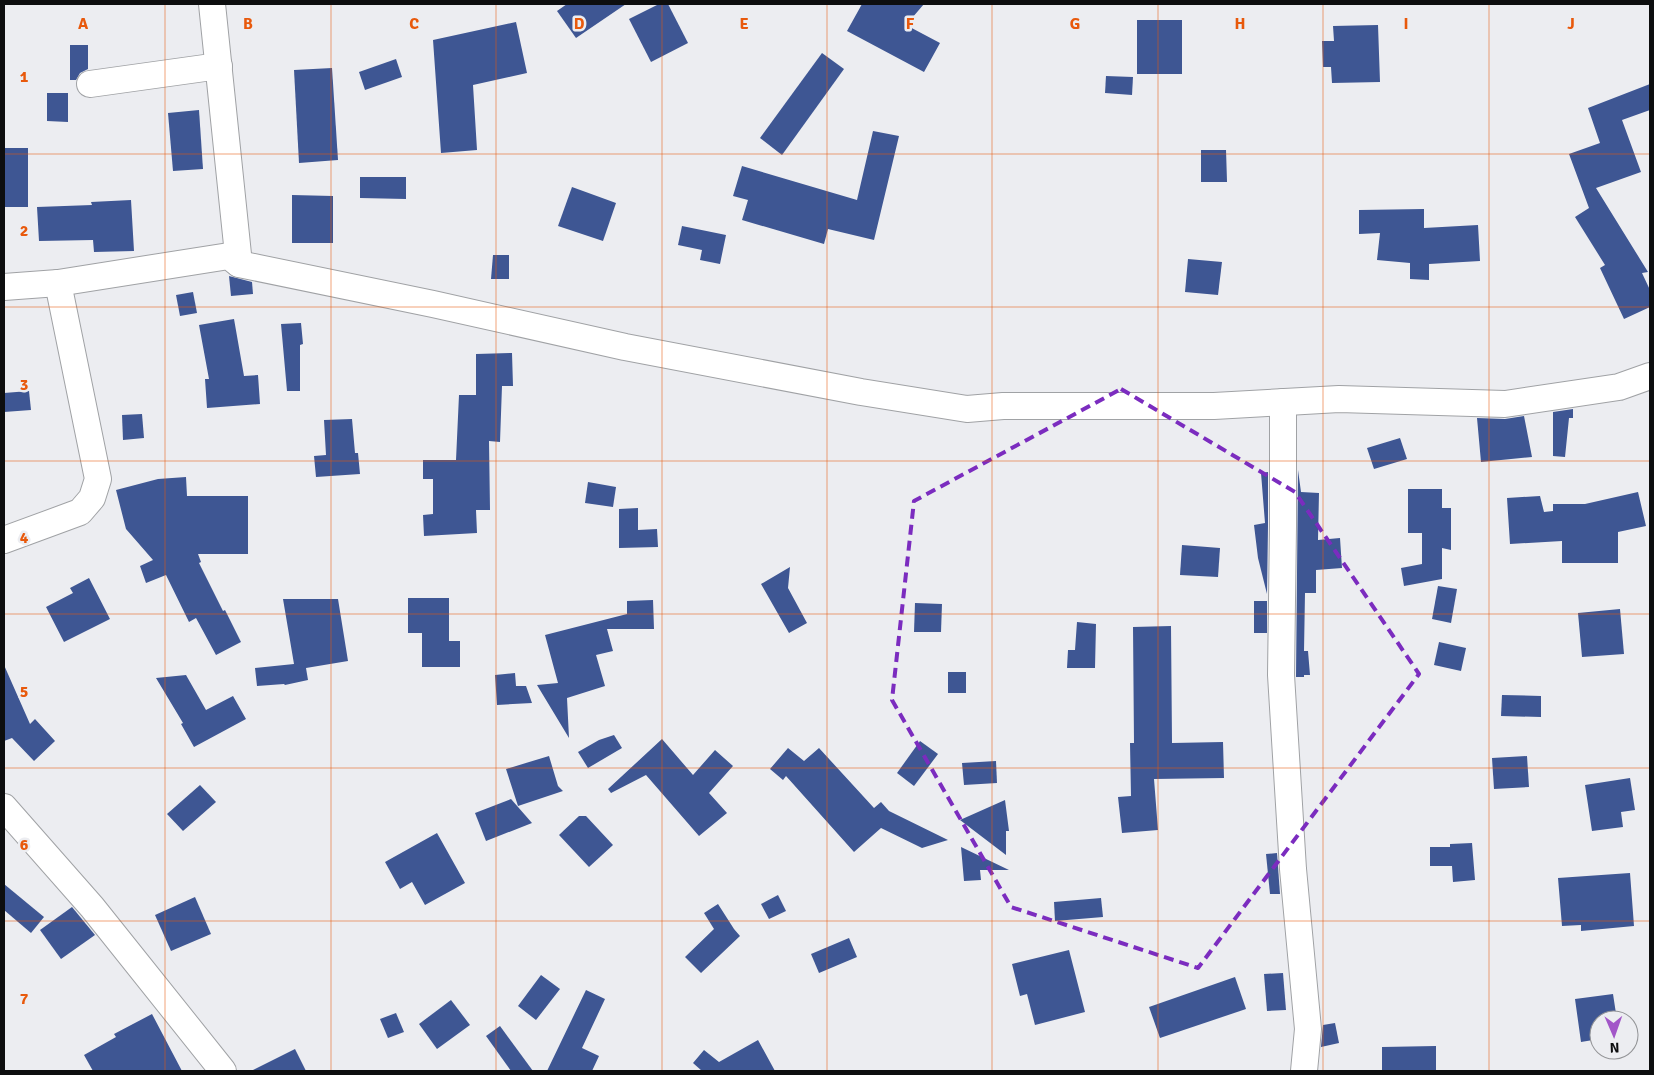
<svg xmlns="http://www.w3.org/2000/svg" width="1654" height="1075" viewBox="0 0 1654 1075" font-family="Signika,sans-serif">
<style>
.building{fill:#3e5693}
.lines{fill:none;stroke-linecap:round;stroke-linejoin:round}
.minor-casing{stroke:#a0a2a5;stroke-width:28}
.minor{stroke:#fff;stroke-width:26}
.marked{fill:none;stroke:#7b2cbf;stroke-width:4;stroke-dasharray:10 6;stroke-linejoin:round}
.grid{fill:none;stroke:#e8590c;stroke-width:1;stroke-opacity:0.55}
.grid-label{font-size:16px;text-anchor:middle;font-weight:bold;fill:#e8590c;stroke:#ecedf1;stroke-width:5;stroke-linejoin:round;paint-order:stroke}
</style>
<rect width="100%" height="100%" fill="#ecedf1"/>
<g class="building">
<path d="M567,4H626L576,38L557,11Z"/>
<path d="M659,4H668L688,43L651,62L629,19Z"/>
<path d="M862,4H924L906,25L940,43L924,72L847,31Z"/>
<rect x="1137" y="20" width="45" height="54"/>
<path d="M516,22L527,73L473,85L477,150L441,153L433,40Z"/>
<path d="M1378,25L1380,82L1332,83L1331,67H1323L1322,41H1334L1333,26Z"/>
<path d="M70,45H88V69L80,73L76,80H70Z"/>
<path d="M822,53L844,69L782,155L760,138Z"/>
<path d="M396,59L402,77L365,90L359,72Z"/>
<path d="M332,68L338,160L299,163L294,70Z"/>
<path d="M1106,76L1133,77L1132,95L1105,93Z"/>
<path d="M1650,84V110L1622,120L1641,172L1596,188L1648,272L1642,273L1650,290V307L1624,319L1600,268L1605,265L1575,217L1589,208L1569,154L1600,143L1588,108Z"/>
<path d="M47,93H68V122L47,121Z"/>
<path d="M199,110L203,169L173,171L168,113Z"/>
<path d="M873,131L899,136L874,240L828,229L824,244L742,220L748,200L733,196L742,166L857,200Z"/>
<rect x="4" y="148" width="24" height="59"/>
<path d="M1201,150H1226L1227,182H1201Z"/>
<path d="M360,177H406V199L360,198Z"/>
<path d="M572,187L616,203L603,241L558,226Z"/>
<path d="M292,195L333,196V243H292Z"/>
<path d="M131,200L134,251L94,252L93,240L39,241L37,207L92,205L91,202Z"/>
<path d="M1424,209V228L1478,225L1480,261L1429,264V280L1410,279V263L1377,260L1380,233L1359,234V210Z"/>
<path d="M682,226L726,235L720,264L700,260L702,250L678,245Z"/>
<path d="M493,255H509V279H491Z"/>
<path d="M1188,259L1222,262L1218,295L1185,292Z"/>
<path d="M229,276L252,282L253,294L231,296Z"/>
<path d="M193,292L197,313L180,316L176,295Z"/>
<path d="M234,319L244,376L258,375L260,404L207,408L205,379H209L199,325Z"/>
<path d="M301,323L303,344L300,345V391H287L281,324Z"/>
<path d="M512,353L513,386H502L500,442L489,441L490,510H476L477,533L424,536L423,515L433,514V479H423V460H456L459,395H476V354Z"/>
<path d="M29,391L31,410L4,412V393Z"/>
<path d="M1573,409V418H1569L1565,457L1553,456V412Z"/>
<path d="M142,414L144,438L123,440L122,415Z"/>
<path d="M1524,416L1532,457L1481,462L1477,418L1505,419Z"/>
<path d="M352,419L355,453H358L360,474L316,477L314,456L326,455L324,420Z"/>
<path d="M1400,438L1407,459L1374,469L1367,448Z"/>
<path d="M1298,470L1301,492L1319,493L1318,540L1340,538L1342,568L1316,570V593H1305L1304,651H1308L1310,675H1304V677H1296Z"/>
<path d="M1268,472V526L1267,594L1258,558L1254,525L1265,523L1261,473Z"/>
<path d="M186,477L187,496H248V554H198L201,562L199,563L223,611L225,610L241,642L216,655L196,618L189,622L166,575L146,583L140,566L153,560L126,529L116,490L158,479Z"/>
<path d="M588,482L616,487L613,507L585,503Z"/>
<path d="M1408,489H1442V508H1451V550L1442,548V579L1404,586L1401,568L1422,564V533H1408Z"/>
<path d="M1638,492L1646,526L1618,532V563H1562V541L1510,544L1507,498L1540,496L1544,512L1553,511V504H1585Z"/>
<path d="M638,508V530L657,529L658,547L619,548V509Z"/>
<path d="M1182,545L1220,548L1218,577L1180,575Z"/>
<path d="M790,567L788,588L807,623L789,633L761,584Z"/>
<path d="M89,578L110,619L64,642L46,607L73,593L70,588Z"/>
<path d="M1438,586L1457,589L1451,623L1432,619Z"/>
<path d="M408,598H449V641H460V667H422V633H408Z"/>
<path d="M283,599H338L348,661L306,668L308,680L285,685L284,684L257,686L255,668L294,664Z"/>
<path d="M653,600L654,629H607L613,651L596,655L605,686L567,698L569,738L537,685L558,683L545,635L627,614V601Z"/>
<rect x="1254" y="601" width="13" height="32"/>
<path d="M915,603L942,604L941,632H914Z"/>
<path d="M1620,609L1624,654L1582,657L1578,613Z"/>
<path d="M1077,622L1096,624L1095,668H1067L1068,650H1075Z"/>
<path d="M1171,626L1172,743L1223,742L1224,778L1154,779L1158,830L1122,833L1118,797L1131,796L1130,743H1134L1133,627Z"/>
<path d="M1439,642L1466,648L1461,671L1434,665Z"/>
<path d="M4,665L30,724L35,719L55,741L34,761L12,738L4,741Z"/>
<rect x="948" y="672" width="18" height="21"/>
<path d="M515,673L516,686H526L532,703L497,705L495,675Z"/>
<path d="M186,675L206,710L233,696L246,719L194,747L181,724L183,723L156,678Z"/>
<path d="M1502,695L1541,696V717L1501,716Z"/>
<path d="M614,735L622,748L588,768L578,752L599,740Z"/>
<path d="M662,739L693,775L715,750L733,766L709,793L727,813L699,836L646,775L611,793L608,789Z"/>
<path d="M920,741L938,754L914,786L897,773Z"/>
<path d="M788,748L804,761L819,748L874,808L881,802L889,811L948,840L922,848L881,828L854,852L786,776L783,780L770,769Z"/>
<path d="M549,756L558,786L563,791L518,806L506,769Z"/>
<path d="M1527,756L1529,787L1494,789L1492,758Z"/>
<path d="M996,761L997,783L964,785L962,763Z"/>
<path d="M1630,778L1635,810L1621,812L1623,827L1592,831L1585,785Z"/>
<path d="M200,785L216,802L183,831L167,814Z"/>
<path d="M511,799L532,823L486,841L475,813Z"/>
<path d="M1005,800L1009,831H1006V855L960,820Z"/>
<path d="M579,816H586L613,845L589,867L559,835Z"/>
<path d="M437,833L465,883L425,905L412,882L400,889L385,862Z"/>
<path d="M1472,843L1475,880L1453,882L1452,866H1430V847H1450V844Z"/>
<path d="M961,847L1009,870H980L981,880L964,881Z"/>
<path d="M1277,853L1280,894H1270L1266,854Z"/>
<path d="M1630,873L1634,926L1581,931V925L1562,926L1558,878Z"/>
<path d="M4,884L44,917L31,933L4,910Z"/>
<path d="M778,895L786,911L769,919L761,904Z"/>
<path d="M195,897L211,934L171,951L155,915Z"/>
<path d="M1101,898L1103,917L1055,921L1054,902Z"/>
<path d="M718,904L734,929L740,936L701,973L685,957L714,929L704,913Z"/>
<path d="M72,907L95,935L61,959L40,930Z"/>
<path d="M849,938L857,957L819,973L811,954Z"/>
<path d="M1069,950L1085,1012L1035,1025L1027,994L1020,996L1012,964Z"/>
<path d="M1283,973L1286,1010L1267,1011L1264,974Z"/>
<path d="M541,975L560,989L536,1020L518,1006Z"/>
<path d="M1235,977L1246,1009L1160,1038L1149,1007Z"/>
<path d="M586,990L605,999L582,1048L599,1056L592,1071H547Z"/>
<path d="M1613,994L1617,1020H1599V1039L1581,1042L1575,999Z"/>
<path d="M451,1000L470,1025L437,1049L419,1024Z"/>
<path d="M396,1013L404,1032L388,1038L380,1019Z"/>
<path d="M152,1014L182,1071H93L84,1055L116,1037L114,1034Z"/>
<path d="M1335,1023L1339,1043L1321,1047L1323,1025Z"/>
<path d="M500,1026L533,1071H511L486,1036Z"/>
<path d="M758,1040L775,1071H702L693,1063L704,1050L719,1062Z"/>
<path d="M1436,1046V1071H1382V1047Z"/>
<path d="M295,1049L306,1071H251Z"/>
</g>
<g class="lines">
<g class="minor-casing">
<g id="minor">
<path d="M212,4L239,264"/>
<path d="M90,84L219,66"/>
<path d="M4,287L58,283L229,256L239,264L433,304L625,347L861,392L967,409L1003,406H1214L1339,399L1505,404L1619,387L1650,376"/>
<path d="M1283,402V526L1281,675L1293,869L1308,1029L1304,1071"/>
<path d="M4,540L80,512L92,498L98,479L58,283"/>
<path d="M4,807L92,907L223,1071"/>
</g>
</g>
<use href="#minor" class="minor"/>
</g>
<path class="marked" d="M1121,389L1295,492L1419,674L1198,968L1011,907L892,700L914,501Z"/>
<path class="grid" d="M165,4V1071M331,4V1071M496,4V1071M662,4V1071M827,4V1071M992,4V1071M1158,4V1071M1323,4V1071M1489,4V1071M4,154H1650M4,307H1650M4,461H1650M4,614H1650M4,768H1650M4,921H1650"/>
<g class="grid-label">
<text x="83" y="29">A</text>
<text x="248" y="29">B</text>
<text x="414" y="29">C</text>
<text x="579" y="29">D</text>
<text x="744" y="29">E</text>
<text x="910" y="29">F</text>
<text x="1075" y="29">G</text>
<text x="1240" y="29">H</text>
<text x="1406" y="29">I</text>
<text x="1571" y="29">J</text>
<text x="24" y="82">1</text>
<text x="24" y="236">2</text>
<text x="24" y="390">3</text>
<text x="24" y="543">4</text>
<text x="24" y="697">5</text>
<text x="24" y="850">6</text>
<text x="24" y="1004">7</text>
</g>
<rect width="1654" height="1075" fill="none" stroke="#0d0e0f" stroke-width="10"/>
<g transform="translate(1614 1035) rotate(178)"><circle r="24" fill="#ecedf1" stroke="#939497"/>
<path d="M0-4L9 19L0 12L-9 19Z" fill="#a256c8"/>
<text y="-8" font-size="14" font-weight="bold" text-anchor="middle" fill="#0d0e0f">N</text>
</g>
</svg>
